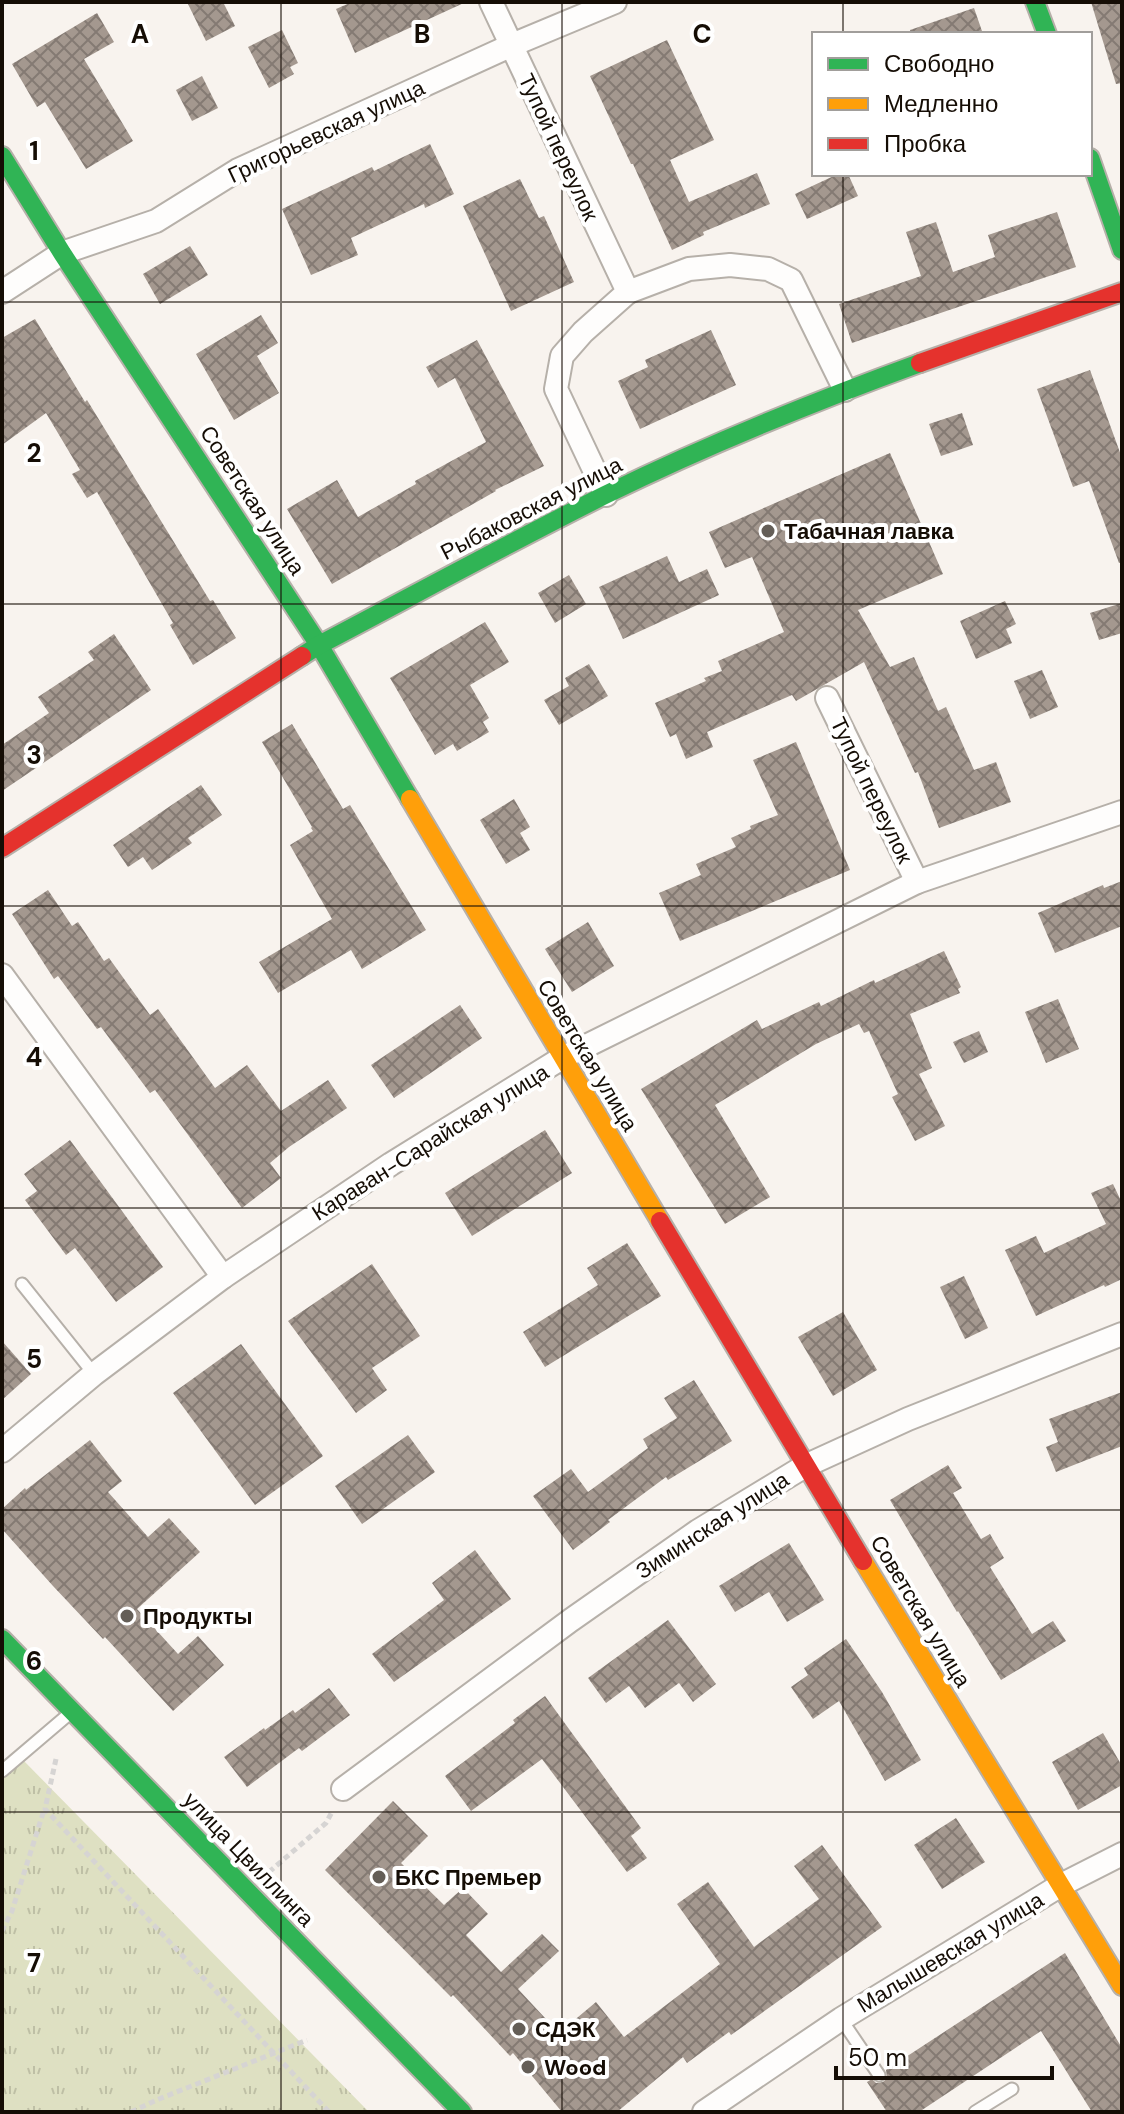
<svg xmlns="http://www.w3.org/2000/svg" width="1124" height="2114" viewBox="0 0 1124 2114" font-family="'DM Sans',sans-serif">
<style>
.grass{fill:url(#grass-tufts)}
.building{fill:url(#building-cross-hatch)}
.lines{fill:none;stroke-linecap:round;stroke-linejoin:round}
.lane-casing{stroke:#b6b0a9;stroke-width:15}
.street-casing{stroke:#b6b0a9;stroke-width:26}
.fast-casing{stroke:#b6b0a9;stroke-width:22}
.slow-casing{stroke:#b6b0a9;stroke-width:22}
.jam-casing{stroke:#b6b0a9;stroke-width:22}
.path{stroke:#d6d4d3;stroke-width:5;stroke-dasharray:6 4;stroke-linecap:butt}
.lane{stroke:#fefdfc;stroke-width:11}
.street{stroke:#fefdfc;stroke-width:22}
.fast{stroke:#30b455;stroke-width:18}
.slow{stroke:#ff9f0a;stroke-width:18}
.jam{stroke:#e5322d;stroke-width:18}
.grid{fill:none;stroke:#150d05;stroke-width:2;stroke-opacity:0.55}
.poi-dot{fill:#645e57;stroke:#fff;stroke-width:3}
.labels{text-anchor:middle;stroke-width:8;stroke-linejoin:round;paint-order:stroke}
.street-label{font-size:22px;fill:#150d05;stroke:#fff}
.poi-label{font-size:22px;font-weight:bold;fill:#150d05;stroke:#fff;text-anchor:start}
.grid-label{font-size:26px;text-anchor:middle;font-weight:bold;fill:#150d05;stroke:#fff;stroke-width:8;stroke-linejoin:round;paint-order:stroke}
</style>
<defs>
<pattern id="grass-tufts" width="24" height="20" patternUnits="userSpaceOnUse" patternTransform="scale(2)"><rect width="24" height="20" fill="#dee0c2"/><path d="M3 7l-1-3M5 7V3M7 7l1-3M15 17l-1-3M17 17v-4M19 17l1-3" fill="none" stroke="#bebfa5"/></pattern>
<pattern id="building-cross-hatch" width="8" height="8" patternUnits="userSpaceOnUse" patternTransform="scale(2)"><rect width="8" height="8" fill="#a4988f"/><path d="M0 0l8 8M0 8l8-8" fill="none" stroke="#847a73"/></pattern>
</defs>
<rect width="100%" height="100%" fill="#f8f3ee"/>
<path class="grass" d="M23,1760L369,2112H2V1780Z"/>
<g class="building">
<path d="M187,2H223L235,26L206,41Z"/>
<path d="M352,2H466L355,53L336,9Z"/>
<path d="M1091,2H1122V83L1116,84Z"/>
<path d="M974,8L983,34H911L910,30Z"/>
<path d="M97,13L114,42L84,59L133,141L86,169L45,102L37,107L12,64Z"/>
<path d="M282,30L298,63L290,67L294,74L269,88L248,47Z"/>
<path d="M667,40L714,140L670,160L689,202L757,173L770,204L703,232L704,235L672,250L633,164H631L590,76Z"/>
<path d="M202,76L218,108L192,121L176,90Z"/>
<path d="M430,144L454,194L425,208L424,204L351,238L358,255L311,275L282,209L372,167L374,171Z"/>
<path d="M838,174H848L858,196L807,219L795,194Z"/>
<path d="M520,179L539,218L544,216L574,282L511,311L463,206Z"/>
<path d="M1057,212L1076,267L852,343L839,304L921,276L906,232L936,222L953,272L995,257L988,235Z"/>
<path d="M190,246L208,275L160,304L143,274Z"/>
<path d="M261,315L278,343L257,356L279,393L234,420L196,354Z"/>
<path d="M35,319L85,402L87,400L210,601L213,600L236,638L193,665L170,625L173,623L97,492L87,498L72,474L80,470L46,413L2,445V338Z"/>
<path d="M711,330L736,385L640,429L618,381L648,367L645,360Z"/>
<path d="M477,340L544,466L495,490L496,491L332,584L287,509L337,480L358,517L416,484L415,481L486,442L455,378L438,388L426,367Z"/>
<path d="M1090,370L1122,458V563H1119L1089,481L1073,487L1037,389Z"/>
<path d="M962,413L973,445L941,456L929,424Z"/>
<path d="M890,453L943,574L858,610L890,667L914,657L938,711L946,707L974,770L996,762L1011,802L939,828L918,772L915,773L864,662L796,701L792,695L707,732L713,747L686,759L676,734L670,737L655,703L706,681L704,678L722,671L718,661L784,632L752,557L725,568L709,532Z"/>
<path d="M667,556L679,582L707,569L719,595L623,639L599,587Z"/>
<path d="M569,575L586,604L555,623L538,593Z"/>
<path d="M1005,601L1016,624L1006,629L1012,643L976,659L960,621Z"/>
<path d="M1122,603V633L1099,640L1090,613Z"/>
<path d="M485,622L509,662L470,685L489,718L483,722L489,732L457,751L453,744L435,755L390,678Z"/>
<path d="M114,634L151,690L2,791V745L49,713L38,697L94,660L88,652Z"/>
<path d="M589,664L608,696L559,725L544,700L569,686L565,678Z"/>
<path d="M1042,670L1058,707L1030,719L1014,681Z"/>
<path d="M292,724L343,809L350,805L426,930L362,969L351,950L278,993L259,962L332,919L290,845L313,831L311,828L312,827L262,742Z"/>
<path d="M796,742L850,870L680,941L659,893L701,875L696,864L736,847L731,838L751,829L750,826L778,815L753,760Z"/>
<path d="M201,785L222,815L188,838L192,843L152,870L143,857L128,867L113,845Z"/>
<path d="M514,799L530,827L520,833L530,850L506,864L480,820Z"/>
<path d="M1122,881V926L1055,953L1038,913L1103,885L1104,888Z"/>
<path d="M48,890L72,926L78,922L104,961L109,958L150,1015L158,1009L215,1088L247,1065L281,1111L328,1080L347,1108L289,1147L270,1163L281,1178L242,1208L155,1090L150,1093L101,1027L97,1029L58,976L54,979L12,914Z"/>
<path d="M588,922L614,966L572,992L545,949Z"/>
<path d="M944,951L961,987L958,989L960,993L910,1014L932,1068L919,1074L945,1126L915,1141L892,1097L898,1094L869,1031L864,1033L859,1024L816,1044L715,1105L770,1197L725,1224L641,1089L757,1020L762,1029L819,1002L821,1006L874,980L875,983Z"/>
<path d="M1058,999L1079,1049L1046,1063L1025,1012Z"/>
<path d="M460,1005L482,1038L394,1098L371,1065Z"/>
<path d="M979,1031L988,1052L964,1063L953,1042Z"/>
<path d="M545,1130L572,1173L472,1236L445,1193Z"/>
<path d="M70,1140L163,1267L116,1302L75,1248L66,1255L25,1200L37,1191L24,1174Z"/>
<path d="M1113,1184L1122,1203V1279L1105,1287L1104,1285L1036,1316L1005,1250L1036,1236L1044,1253L1106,1224L1091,1193Z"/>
<path d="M627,1243L661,1296L545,1367L523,1332L598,1285L587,1268Z"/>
<path d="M372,1264L420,1336L372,1368L387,1390L356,1413L288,1321Z"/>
<path d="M964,1276L988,1328L965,1339L940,1287Z"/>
<path d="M843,1312L877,1370L833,1396L798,1337Z"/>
<path d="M2,1341L31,1374L2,1400Z"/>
<path d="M241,1344L323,1456L255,1505L173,1393Z"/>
<path d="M694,1380L732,1441L668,1480L666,1477L608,1520L610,1522L573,1550L533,1496L571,1469L588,1492L648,1448L643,1439L677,1418L664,1398Z"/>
<path d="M1122,1392V1446L1056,1472L1046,1447L1058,1442L1049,1419Z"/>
<path d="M408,1435L435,1472L362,1524L335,1486Z"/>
<path d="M90,1440L122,1481L108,1492L148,1537L169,1518L200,1552L137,1609L178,1654L198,1636L224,1665L173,1711L105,1637L103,1639L53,1586L2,1529V1509L25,1488L26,1490Z"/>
<path d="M948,1465L962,1488L953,1493L981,1539L990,1534L1004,1558L990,1567L1032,1634L1053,1621L1066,1641L1001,1680L958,1611L957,1612L890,1500Z"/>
<path d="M789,1543L824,1600L787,1622L769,1592L735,1612L719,1586Z"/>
<path d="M475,1550L511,1599L394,1682L372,1654L444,1600L432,1583Z"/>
<path d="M668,1620L716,1684L693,1702L679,1683L645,1708L629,1686L606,1703L588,1678Z"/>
<path d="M846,1639L882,1692L921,1760L885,1781L839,1701L813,1719L791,1687L808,1675L804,1668Z"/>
<path d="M329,1688L350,1715L302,1751L299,1748L247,1787L224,1757L264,1728L265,1730L293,1710L295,1713Z"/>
<path d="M545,1696L641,1828L631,1836L647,1858L627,1872L542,1759L471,1811L445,1776L515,1723L513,1720Z"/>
<path d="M1103,1733L1122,1766V1785L1078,1810L1052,1762Z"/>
<path d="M393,1801L428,1836L401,1863L444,1905L463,1888L488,1914L466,1935L501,1972L542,1934L559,1951L518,1989L559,2033L596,2002L624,2037L720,1964L677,1904L708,1882L754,1947L819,1899L794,1866L822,1845L882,1927L731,2035L729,2032L687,2063L683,2057L617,2112H562L513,2053L510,2056L453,1995L451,1997L325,1870Z"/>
<path d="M956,1818L985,1862L942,1889L914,1845Z"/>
<path d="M1065,1953L1122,2048V2112H1092L1041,2031L919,2112H887L867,2082L872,2079L876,2083L883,2082L887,2078L886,2070Z"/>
</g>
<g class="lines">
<g class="lane-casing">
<g id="lane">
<path d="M22,1284L94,1374"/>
<path d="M2,1771L69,1714"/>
<path d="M841,2019L879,2075"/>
<path d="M975,2112L1012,2089"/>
</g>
</g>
<g class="street-casing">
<g id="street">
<path d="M491,2L628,292L583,332L562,356L556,389L606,495"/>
<path d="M2,292L62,253L156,221L238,170L512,45L615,2"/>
<path d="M628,292L689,269L730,265L768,269L791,280L845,390"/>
<path d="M827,698L917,882"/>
<path d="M2,975L223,1277"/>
<path d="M2,1451L94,1374L223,1277L391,1164L562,1058L917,882L1122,812"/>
<path d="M343,1789L571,1620L698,1531L805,1466L908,1419L1122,1334"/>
<path d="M704,2112L841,2019L1061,1885L1122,1854"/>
</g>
</g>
<g class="fast-casing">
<g id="fast">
<path d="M1035,2L1047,34"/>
<path d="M2,156L62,253L319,645L410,799"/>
<path d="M1090,158L1122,250"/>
<path d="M302,656L319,645C414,595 509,543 605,495C707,445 813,402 920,363"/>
<path d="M2,1639L462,2112"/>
</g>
</g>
<g class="slow-casing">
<g id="slow">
<path d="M410,799L660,1221"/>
<path d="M863,1561L1122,1986"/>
</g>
</g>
<g class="jam-casing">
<g id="jam">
<path d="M920,363L1122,292"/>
<path d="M2,848L302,656"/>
<path d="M660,1221L863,1561"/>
</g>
</g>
<g class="path">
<path d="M56,1759L45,1809L329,2112"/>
<path d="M269,1872L326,1823L333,1810"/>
<path d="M2,1931L12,1911L44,1810"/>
<path d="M131,2112L159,2099L307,2040"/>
</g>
<use href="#lane" class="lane"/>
<use href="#street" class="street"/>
<use href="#fast" class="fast"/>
<use href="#slow" class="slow"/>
<use href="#jam" class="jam"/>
</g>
<path class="grid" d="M281,2V2112M562,2V2112M843,2V34M843,174V2112M2,302H1122M2,604H1122M2,906H1122M2,1208H1122M2,1510H1122M2,1812H1122"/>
<g class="poi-dot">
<circle cx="768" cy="531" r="8"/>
<circle cx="127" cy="1616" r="8"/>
<circle cx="379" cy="1877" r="8"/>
<circle cx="519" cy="2029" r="8"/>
<circle cx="528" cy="2067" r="8"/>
</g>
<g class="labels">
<g class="street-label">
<text transform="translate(326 131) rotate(-25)" y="8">Григорьевская улица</text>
<text transform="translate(559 147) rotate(65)" y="8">Тупой переулок</text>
<text transform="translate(253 500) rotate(57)" y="8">Советская улица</text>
<text transform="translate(531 508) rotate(-27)" y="8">Рыбаковская улица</text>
<text transform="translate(872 790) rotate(64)" y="8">Тупой переулок</text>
<text transform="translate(588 1055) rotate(59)" y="8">Советская улица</text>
<text transform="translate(430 1142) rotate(-32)" y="8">Караван-Сарайская улица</text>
<text transform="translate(712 1525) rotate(-33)" y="8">Зиминская улица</text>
<text transform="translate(921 1611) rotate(59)" y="8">Советская улица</text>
<text transform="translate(249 1859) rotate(46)" y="8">улица Цвиллинга</text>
<text transform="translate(950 1952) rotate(-31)" y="8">Малышевская улица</text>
</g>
<g class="poi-label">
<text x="784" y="539">Табачная лавка</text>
<text x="143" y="1624">Продукты</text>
<text x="395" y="1885">БКС Премьер</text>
<text x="535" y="2037">СДЭК</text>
<text x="544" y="2075">Wood</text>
</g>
</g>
<g class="grid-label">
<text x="140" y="43">A</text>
<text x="422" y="43">B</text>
<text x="702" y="43">C</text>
<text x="34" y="160">1</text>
<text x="34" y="462">2</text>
<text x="34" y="764">3</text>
<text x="34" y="1066">4</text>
<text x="34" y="1368">5</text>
<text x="34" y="1670">6</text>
<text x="34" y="1972">7</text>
</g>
<rect width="1124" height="2114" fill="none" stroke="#150d05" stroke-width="8"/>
<rect x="812" y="32" width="280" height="144" fill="#ffffff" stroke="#a19e9b" stroke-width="2"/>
<rect x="828" y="58" width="40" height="12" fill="#30b455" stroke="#a19e9b" stroke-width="2"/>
<text x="884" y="72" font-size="24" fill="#150d05">Свободно</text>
<rect x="828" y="98" width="40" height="12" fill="#ff9f0a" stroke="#a19e9b" stroke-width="2"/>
<text x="884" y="112" font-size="24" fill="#150d05">Медленно</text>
<rect x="828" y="138" width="40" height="12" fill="#e5322d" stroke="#a19e9b" stroke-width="2"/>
<text x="884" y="152" font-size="24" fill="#150d05">Пробка</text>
<path d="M836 2066v12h216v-12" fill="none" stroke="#150d05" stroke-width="4"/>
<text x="848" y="2066" font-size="24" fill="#150d05" stroke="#ffffff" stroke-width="6" paint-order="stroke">50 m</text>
</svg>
